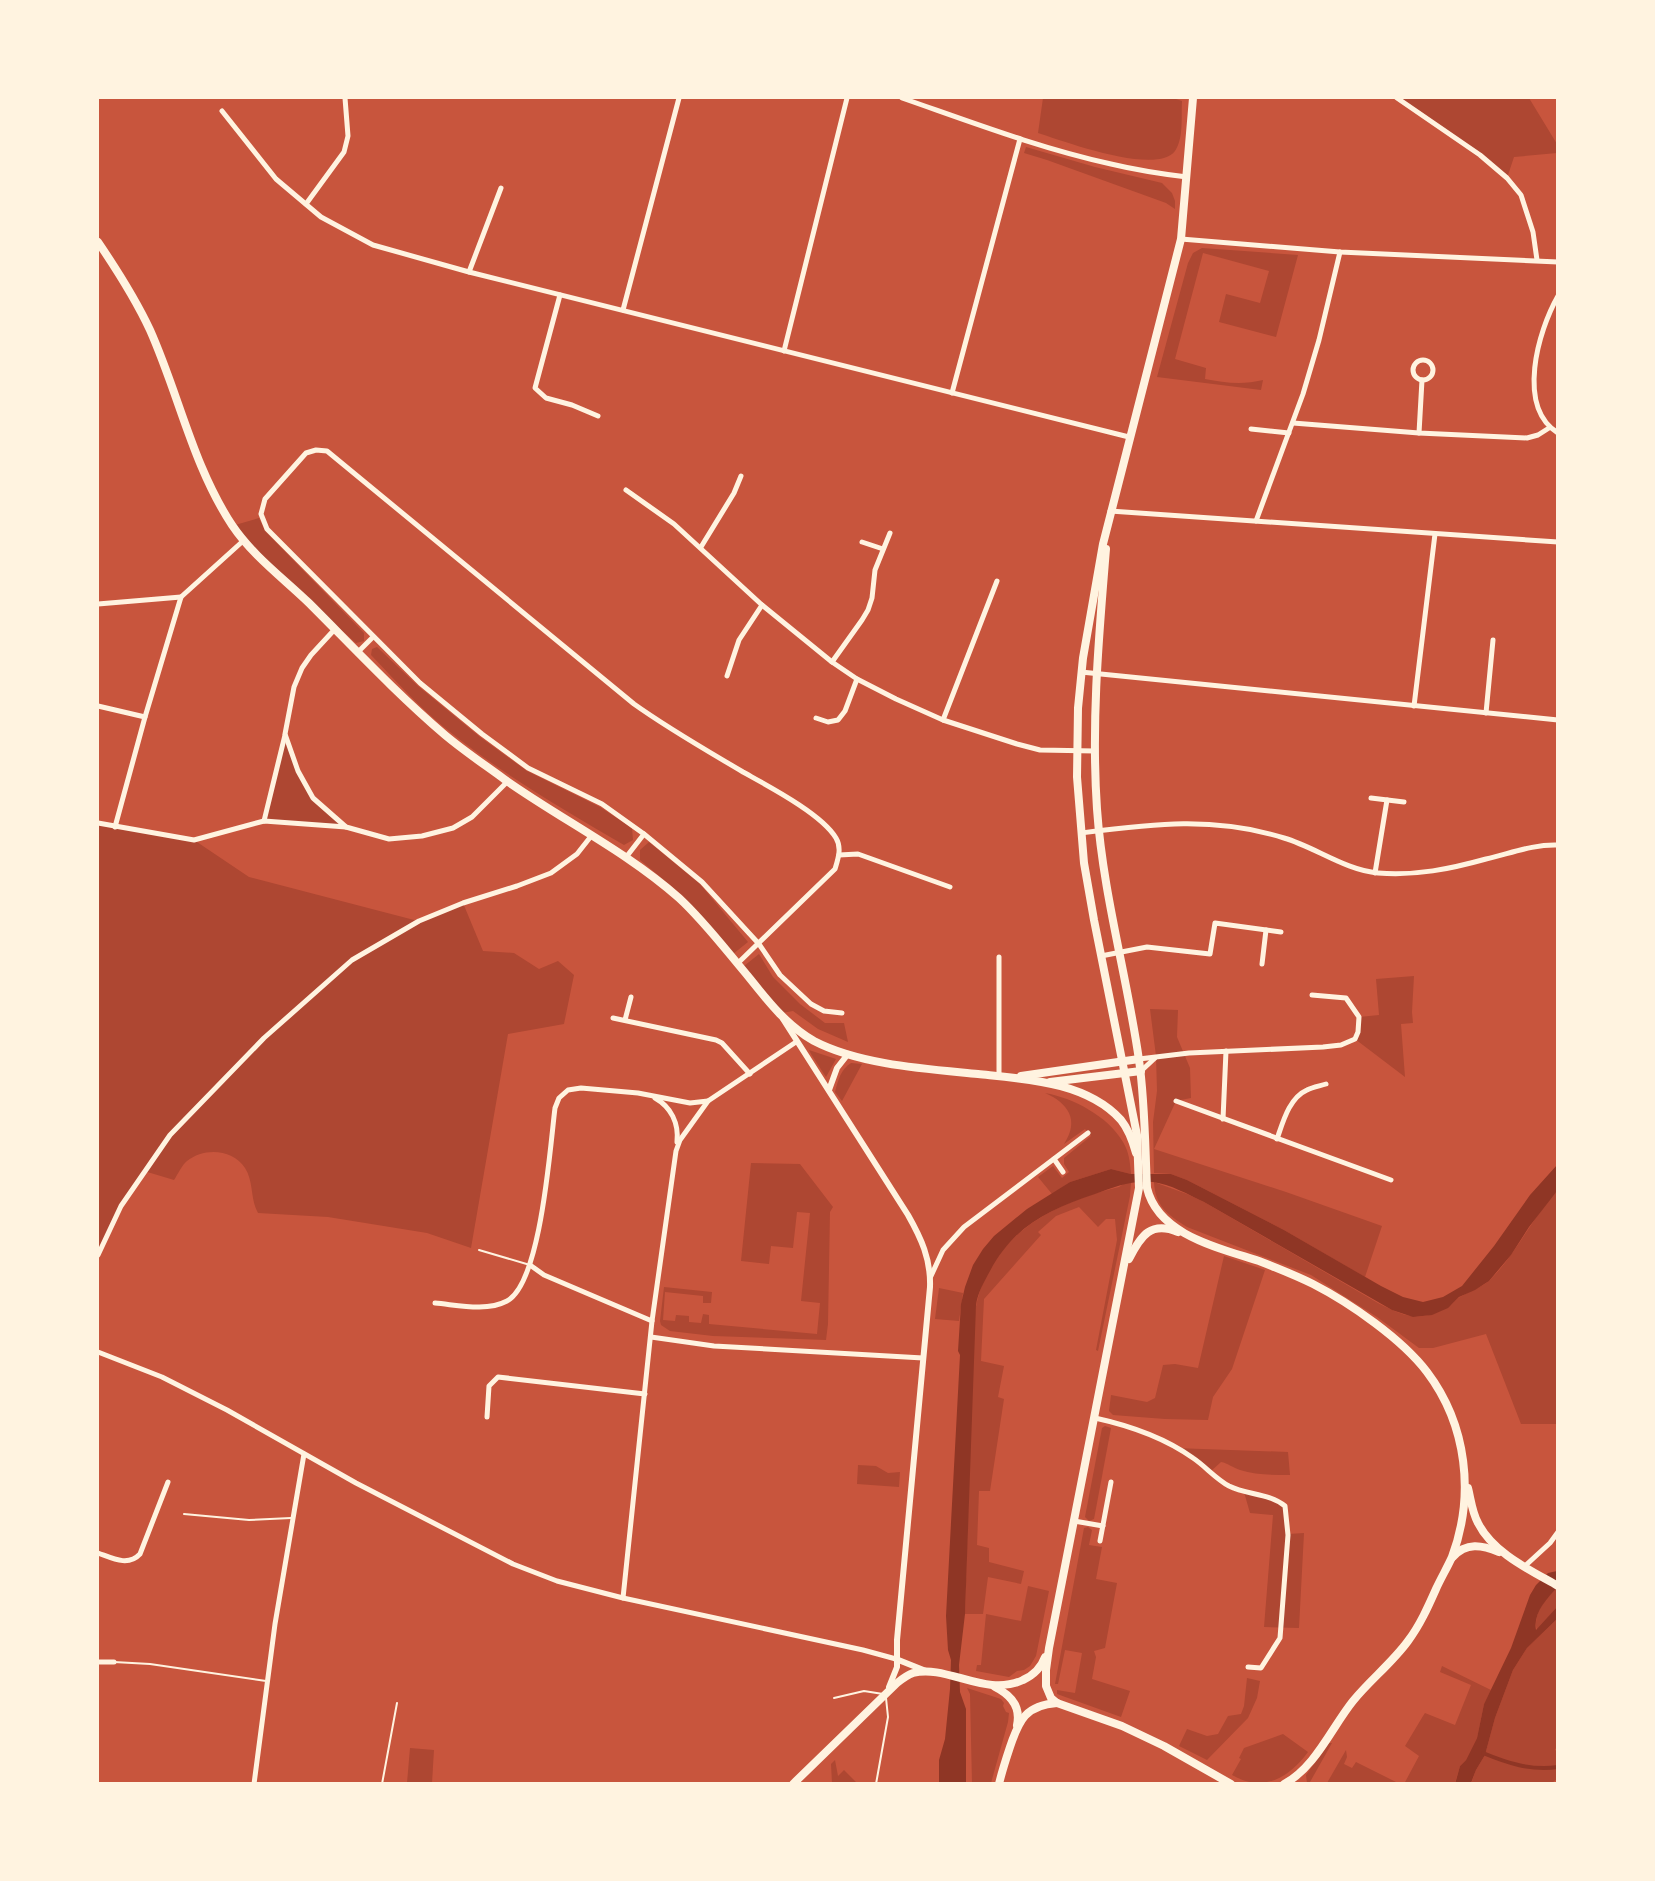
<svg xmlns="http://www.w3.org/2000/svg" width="1655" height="1881" viewBox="0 0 1655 1881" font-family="Montserrat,sans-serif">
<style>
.green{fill:#ae4732}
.water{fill:#8f3625}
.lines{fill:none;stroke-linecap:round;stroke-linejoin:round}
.stream{stroke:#8f3625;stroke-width:4}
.service{stroke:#fff3e0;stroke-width:2}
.minor{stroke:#fff3e0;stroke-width:5}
.tertiary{stroke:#fff3e0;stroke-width:6}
.secondary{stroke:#fff3e0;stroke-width:8}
.primary{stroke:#fff3e0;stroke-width:8}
</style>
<rect width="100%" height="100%" fill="#c8553d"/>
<g class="green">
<path d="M1043,98H1173L1182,101C1181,116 1184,138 1175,151C1157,176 1063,141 1038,133Z"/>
<path d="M1397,98H1529L1557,144V153L1514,157L1507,178Z"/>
<path d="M1026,147L1095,167L1162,183L1172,193L1175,201V209L1166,203L1047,160L1024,153Z"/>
<path d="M1202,248L1298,255L1276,337L1219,322L1226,294L1260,303L1269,271L1203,253L1175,359L1206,368L1205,379C1225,383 1243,385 1263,380L1261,390L1157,377L1188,263L1193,253Z"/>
<path d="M259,518L265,531L364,633V641L356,643L338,627L245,539L235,525Z"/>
<path d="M377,647L418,686L480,737L527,771L600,807L632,828L633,840L624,845C566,811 507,777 454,735C423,712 397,682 371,655L372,649Z"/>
<path d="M285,734L298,771L313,797L346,827L264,821Z"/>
<path d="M98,823L194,840L249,877L418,921L463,903L483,951L514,953L539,969L558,961L574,975L564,1024L508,1034L471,1248L427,1233L328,1217L258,1213C250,1199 254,1182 245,1168C233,1149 204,1147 187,1161C182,1165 178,1174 174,1180L144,1171L121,1206L98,1255Z"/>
<path d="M649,842L700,884L748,942L733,954L682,895L640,860V850Z"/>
<path d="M759,954L773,977L800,1004L825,1023H844L848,1042L818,1029L793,1011L782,1013L744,966Z"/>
<path d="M1414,976L1412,1012L1413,1023L1401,1024L1405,1077L1355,1039L1359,1017L1379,1015L1376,979Z"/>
<path d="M1150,1009L1178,1010L1177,1037L1190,1068L1191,1098L1176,1101L1154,1149L1286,1192L1382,1226L1365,1277L1284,1230L1187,1180L1171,1174L1154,1173L1153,1122L1157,1091L1156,1056Z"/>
<path d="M809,1050L836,1059L826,1077L811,1054Z"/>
<path d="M851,1063L862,1064L842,1101L835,1092C838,1080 841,1069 851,1063Z"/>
<path d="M1045,1093C1073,1098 1108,1116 1123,1142C1129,1152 1130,1162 1131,1174L1111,1169L1070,1182L1052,1194L1038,1177L1053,1166L1062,1178L1069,1172L1064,1164V1158L1091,1136L1085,1129L1064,1144C1080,1120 1068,1103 1045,1093Z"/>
<path d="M751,1163L800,1164L833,1207L830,1212L828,1324L826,1340L713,1336L670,1331L661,1325L660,1321L664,1287L712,1292L711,1303H703V1296L665,1292L663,1320L675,1321L676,1315L689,1316V1322L701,1323L703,1314L709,1315V1324L817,1334L820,1303L801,1301L810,1213L797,1212L793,1248L771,1246L769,1264L741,1261Z"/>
<path d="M1131,1182L1130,1196L1098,1351L1096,1350L1117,1240L1115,1219H1106L1098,1227L1079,1207L1056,1216L1038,1232L1041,1235L984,1299L981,1361L1004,1366L998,1397L1004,1399L990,1491H979L977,1545L989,1548V1562L1024,1571L1021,1584L988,1577L983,1614H965L974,1321C981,1241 1048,1204 1119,1187L1125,1183Z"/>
<path d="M1154,1182L1187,1194L1204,1202L1378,1303C1407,1318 1421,1323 1451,1305C1455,1302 1457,1298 1462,1296C1471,1290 1481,1288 1490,1280C1516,1254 1532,1218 1557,1191V1424H1521L1486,1334L1433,1348H1419L1377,1317L1311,1275L1187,1227C1168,1215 1155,1206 1154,1182Z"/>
<path d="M1224,1256L1265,1270L1232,1369L1213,1397L1208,1420L1165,1419L1113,1415L1109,1411L1111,1395L1147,1402L1155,1398L1163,1365L1175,1364L1198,1368Z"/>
<path d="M939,1288L963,1293L959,1321L935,1319Z"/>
<path d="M1105,1426L1111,1428L1094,1519L1089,1521L1085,1517L1102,1428Z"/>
<path d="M1175,1448L1288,1452L1290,1475C1273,1475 1255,1475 1240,1470C1233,1468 1228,1463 1221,1462L1210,1472Z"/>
<path d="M858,1465L876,1466L888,1473L900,1472L899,1487L857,1484Z"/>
<path d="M1244,1492L1265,1496L1285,1506L1288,1534L1304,1533L1299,1628L1264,1627L1273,1515L1250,1513Z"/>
<path d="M1088,1527L1092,1530L1089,1545L1102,1547L1096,1579L1117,1583L1105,1648L1094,1651L1096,1657L1092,1679L1130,1691L1121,1717L1057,1694V1690L1075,1693L1082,1653L1065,1650L1058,1684H1055L1084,1528Z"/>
<path d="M1028,1586L1049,1591L1036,1656L1030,1666L1024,1670L1017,1671L1009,1677L976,1671L977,1665H981L986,1614L1021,1621Z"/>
<path d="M1557,1588V1607L1537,1631C1532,1614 1546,1598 1557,1588Z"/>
<path d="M1557,1619L1558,1744L1555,1750L1557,1751V1779L1552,1783L1471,1784L1476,1770L1485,1755L1495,1718L1513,1670L1527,1648Z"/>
<path d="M1442,1666L1491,1690L1484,1704L1477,1738L1466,1760L1460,1766L1455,1783L1404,1784L1419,1756L1405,1746L1423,1716L1425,1713L1455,1725L1471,1685L1440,1672Z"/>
<path d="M1247,1678L1260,1681L1257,1698L1248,1718L1207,1760L1179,1746L1187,1729L1207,1736L1218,1734L1228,1716L1241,1714L1244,1706Z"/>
<path d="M967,1688L1001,1699L1004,1703L1003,1706L1006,1712L1009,1713L1008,1722L991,1783H972L970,1694Z"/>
<path d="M1283,1734L1308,1752C1289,1778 1263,1793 1232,1775L1241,1759L1239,1758L1244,1748Z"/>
<path d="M1329,1743H1332L1310,1782L1312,1783H1307L1306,1775Z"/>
<path d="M410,1748L434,1750L432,1783H407Z"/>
<path d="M1346,1750L1347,1757L1344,1764L1352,1768L1356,1762L1398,1783H1327Z"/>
<path d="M835,1760L838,1776L844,1770L857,1783H832L831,1764Z"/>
</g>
<g class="water">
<path d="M1557,1165V1191L1529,1227L1511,1255L1489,1281L1475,1290L1459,1297L1448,1308L1432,1315L1413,1317L1392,1310L1204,1202C1189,1195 1170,1184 1153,1182C1131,1180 1114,1187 1095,1194C1048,1210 1014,1226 990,1271C984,1282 978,1292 976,1305L965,1614L959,1665L960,1692L966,1709V1783L939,1784V1760L945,1739L950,1689L951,1660L948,1650L946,1616L960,1355L958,1351L961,1304L965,1287L973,1265L983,1249L994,1236L1027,1209L1070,1182L1111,1169L1131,1174H1171L1187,1180L1284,1230L1381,1286L1403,1297L1423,1302L1443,1297L1462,1286L1494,1246L1530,1195Z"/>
<path d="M1557,1571V1588C1546,1599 1533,1614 1536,1630L1557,1607V1619L1527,1648L1513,1670L1495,1718L1485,1755L1476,1770L1471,1783L1455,1784L1460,1766L1466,1760L1477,1738L1484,1704L1511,1648L1530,1595L1536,1585L1548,1573Z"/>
</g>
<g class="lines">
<path class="stream" d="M1483,1753C1507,1763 1531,1771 1558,1767"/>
<g class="service">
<path d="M479,1250L530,1265"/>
<path d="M184,1514L249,1520L291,1518"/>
<path d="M114,1662L150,1664L266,1681"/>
<path d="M834,1698L864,1691L883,1694"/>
<path d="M382,1784L397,1703"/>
<path d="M876,1784L888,1717L886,1698"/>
</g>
<g class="minor">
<path d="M902,98C971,122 1039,148 1111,164C1136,170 1162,174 1187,177"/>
<path d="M1397,98L1480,155L1507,178L1521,195L1533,232L1537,260"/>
<path d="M222,111L276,179L321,217L373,245L469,272L1129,437"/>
<path d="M306,204L344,152L348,136L345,98"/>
<path d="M1181,239L1340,252L1558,262"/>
<path d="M469,272L501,188"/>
<path d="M560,295L535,388L546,398L572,405L598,416"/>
<path d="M1558,296C1538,331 1516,407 1558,433"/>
<path d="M623,310L679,98"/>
<path d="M784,351L847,98"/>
<circle cx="1423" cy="370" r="10"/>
<path d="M952,393L1020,139"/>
<path d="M1293,423L1419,433L1527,438L1538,435L1549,428"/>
<path d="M1251,429L1289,433"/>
<path d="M1419,433L1422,380"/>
<path d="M626,490L674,524L762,605L832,662L857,679L896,699L943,720L1017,744L1040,750L1095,751"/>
<path d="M1110,511L1558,542"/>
<path d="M1256,521L1303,394L1319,340L1340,252"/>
<path d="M862,542L883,549"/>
<path d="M701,547L734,493L741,476"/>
<path d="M98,604L181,597"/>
<path d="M335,629L311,655L302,668L294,687L285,734L298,771L313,798L346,827L389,839L422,836L453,828L472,817L508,781"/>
<path d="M357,653L373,637"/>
<path d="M832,662L862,620L868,610L872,598L875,570L890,533"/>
<path d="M1081,672L1558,720"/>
<path d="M727,676L739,640L762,605"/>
<path d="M98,706L145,717"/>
<path d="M1414,706L1435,534"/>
<path d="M1486,713L1493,640"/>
<path d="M816,718L828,722L838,720L845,711L857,679"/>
<path d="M943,720L997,581"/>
<path d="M1371,798L1404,802"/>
<path d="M264,821L285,735"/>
<path d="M98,823L194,840L264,821L346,827"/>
<path d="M115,827L145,717L181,597L243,541"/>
<path d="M1081,833C1152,824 1214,816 1284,838C1315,847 1345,870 1378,873C1416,876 1450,869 1486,859C1509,854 1533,844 1558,845"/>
<path d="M839,855L858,854L950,887"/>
<path d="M627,856L644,834"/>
<path d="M1375,873L1387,800"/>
<path d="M1101,956L1147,947L1210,954L1215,923L1281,932"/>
<path d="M737,964L835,869C838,859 842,848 836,838C822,814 768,786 743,772C706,750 669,729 634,704L327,451L316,450L306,453L265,499L261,514L267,529L420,683L482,734L528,768L602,804L644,834L702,882L759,944L780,975L811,1004L824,1011L842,1013"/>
<path d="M1262,964L1266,930"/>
<path d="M613,1018L716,1040L722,1043L750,1074"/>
<path d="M625,1020L631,997"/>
<path d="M1139,1059L1189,1053L1323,1047L1341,1045L1355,1039L1358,1032L1359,1017L1346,998L1312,995"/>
<path d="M1141,1071L1155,1058"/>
<path d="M999,1076V957"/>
<path d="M655,1098C671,1107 679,1123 677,1142"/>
<path d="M1176,1101L1391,1180"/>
<path d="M1223,1119L1226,1051"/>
<path d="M1277,1139C1283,1122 1289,1098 1307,1090C1313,1087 1320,1086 1326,1084"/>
<path d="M1054,1159L1063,1172"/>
<path d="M98,1255L121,1206L170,1135L264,1038L352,960L419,921L463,903L517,886L551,873L577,854L592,835"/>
<path d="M530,1265L544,1275L652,1321"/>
<path d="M931,1276L943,1250L964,1227L1088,1133"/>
<path d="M435,1303C458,1305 486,1312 507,1301C541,1283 550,1147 555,1108L559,1098L568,1090L581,1088L638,1093L690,1103L708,1101"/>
<path d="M651,1337L714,1346L923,1358"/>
<path d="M98,1352L162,1377L227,1410L356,1483L513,1564L557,1581L623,1598L863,1650L896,1659"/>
<path d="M487,1417L489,1386L498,1377L645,1394"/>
<path d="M1095,1418C1127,1425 1165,1438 1193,1458C1205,1466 1216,1479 1229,1486C1247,1495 1269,1493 1285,1506L1288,1535L1280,1638L1261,1668L1248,1667"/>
<path d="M1074,1521L1103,1526"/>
<path d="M1100,1541L1111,1482"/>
<path d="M98,1553C112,1558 128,1567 140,1554L168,1482"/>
<path d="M1525,1566L1550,1543L1558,1532"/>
<path d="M623,1598L652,1321L676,1151L680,1140L708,1101L796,1042"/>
<path d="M98,1662H114"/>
<path d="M254,1784L275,1624L304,1454"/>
</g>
<g class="tertiary">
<path d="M783,1019L908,1215C921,1238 931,1259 930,1287L897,1640V1667L889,1687"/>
<path d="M829,1090L837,1068L848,1054"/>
<path d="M896,1659L926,1671"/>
</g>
<g class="secondary">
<path d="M98,242C117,270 136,300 150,330C179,395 193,466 232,525C252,555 283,578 309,603C354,648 397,694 445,735C464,751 485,765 504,779C562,820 626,851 679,898C704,921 725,949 747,975C767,1000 786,1025 814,1041C860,1065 927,1069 978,1074C1026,1079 1087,1082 1121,1120C1129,1130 1133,1142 1136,1153"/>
<path d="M1021,1076L1139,1059"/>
<path d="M1050,1082L1141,1071"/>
</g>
<g class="primary">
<path d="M1193,98L1181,239L1103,544L1083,658L1078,708L1077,777L1084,863L1094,920L1137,1135L1139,1188L1049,1648L1046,1670V1686L1051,1698L1057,1703L1122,1726L1164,1746L1231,1784"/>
<path d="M1106,549C1099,635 1091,722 1097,809C1103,894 1127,976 1139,1060C1145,1102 1145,1145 1147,1188C1158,1235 1219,1248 1259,1261C1277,1268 1295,1275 1313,1284C1350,1303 1402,1339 1427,1372C1467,1425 1475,1495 1452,1557C1447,1568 1441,1578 1436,1589C1428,1607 1420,1625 1408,1641C1392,1663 1370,1680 1353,1701C1332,1727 1315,1768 1284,1784"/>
<path d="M1129,1259C1141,1235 1151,1221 1178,1232"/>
<path d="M1468,1488C1471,1500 1472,1512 1478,1523C1493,1553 1530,1570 1558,1586"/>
<path d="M1453,1557C1466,1542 1482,1545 1499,1552"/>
<path d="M995,1687C1011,1695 1021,1707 1017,1725"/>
<path d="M793,1784L897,1683C902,1679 907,1675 913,1673C947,1664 986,1698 1023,1680C1034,1675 1041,1668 1045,1657"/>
<path d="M999,1784C1002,1771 1006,1759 1010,1747C1019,1720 1026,1705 1057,1703"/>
</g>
</g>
<rect width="1655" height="1881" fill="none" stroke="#fff3e0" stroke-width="198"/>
</svg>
